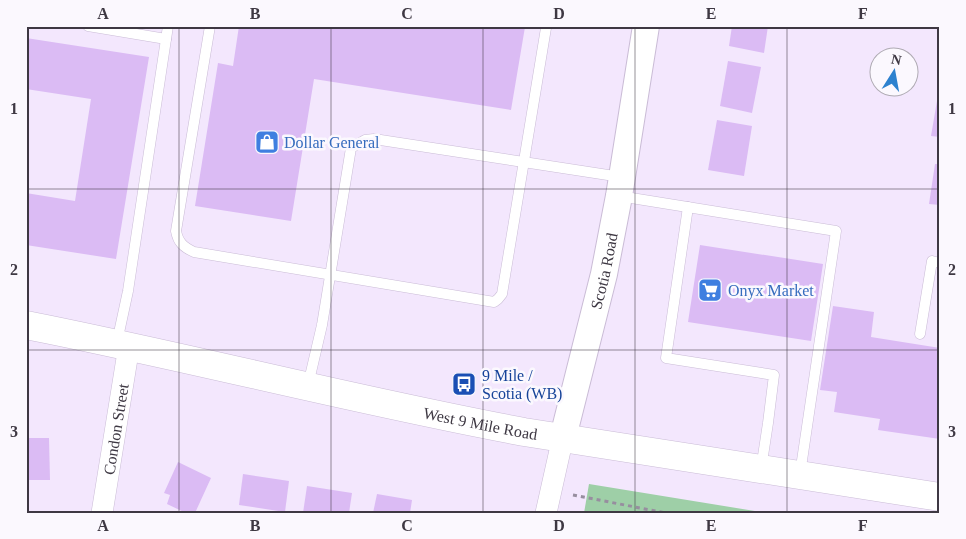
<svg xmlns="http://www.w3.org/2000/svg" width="966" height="539" viewBox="0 0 966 539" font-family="'Times New Roman',serif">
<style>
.green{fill:#9ecfa7}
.building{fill:#dbbbf4}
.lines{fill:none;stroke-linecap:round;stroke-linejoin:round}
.service-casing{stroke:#cabcd6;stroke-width:11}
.minor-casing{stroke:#cabcd6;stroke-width:22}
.tertiary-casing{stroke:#cabcd6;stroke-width:28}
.secondary-casing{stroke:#cabcd6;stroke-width:29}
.path{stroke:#978e9f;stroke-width:3;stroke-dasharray:4 4;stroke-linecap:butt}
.service{stroke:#fff;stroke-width:10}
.minor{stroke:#fff;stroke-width:21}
.tertiary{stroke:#fff;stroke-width:26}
.secondary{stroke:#fff;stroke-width:28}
.grid{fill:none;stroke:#3e3843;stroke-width:1;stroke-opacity:0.55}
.labels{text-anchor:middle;stroke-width:5;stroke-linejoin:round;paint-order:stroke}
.shop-label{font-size:16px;fill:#366cbe;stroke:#fbf8fe;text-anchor:start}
.street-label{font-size:16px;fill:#3e3843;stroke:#fbf8fe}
.transit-label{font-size:16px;fill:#164399;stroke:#fbf8fe;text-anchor:start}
.neatline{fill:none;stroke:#3e3843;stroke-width:2}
.grid-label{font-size:16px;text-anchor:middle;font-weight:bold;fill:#3e3843}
</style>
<rect width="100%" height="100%" fill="#f3e7fd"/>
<path class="green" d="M589,484L767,513H584Z"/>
<g class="building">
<path d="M239,26H522L525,27L511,110L314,79L291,221L195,206L218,63L233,66Z"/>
<path d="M732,26H768L764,53L729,46Z"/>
<path d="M26,38L149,57L116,259L26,245V193L75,201L91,99L26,89Z"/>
<path d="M728,61L761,67L752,113L720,106Z"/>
<path d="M938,95H940V137L931,136Z"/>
<path d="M717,120L752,126L744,176L708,170Z"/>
<path d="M935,164H940V205L929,204Z"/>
<path d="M700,245L823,264L811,341L688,322Z"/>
<path d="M833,306L874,312L871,337L940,348V439L878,430L880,419L834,412L837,392L820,390Z"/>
<path d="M26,438H49L50,480H26Z"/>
<path d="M178,462L211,478L195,513H186L167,504L170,495L164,493Z"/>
<path d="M243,474L289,481L285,512L239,505Z"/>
<path d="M307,486L352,493L349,513H303Z"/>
<path d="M377,494L412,500L410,513H373Z"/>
</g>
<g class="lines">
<g class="service-casing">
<g id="service">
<path d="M88,26L166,39"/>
<path d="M210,26L176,231C178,242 183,247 194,252L494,302L498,299L502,294L546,28L545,26"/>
<path d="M619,196L836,231L800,474"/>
<path d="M688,207L666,358L774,375L768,423L761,469"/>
<path d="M920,334L932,261L940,263"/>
<path d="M117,342L128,291L168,26"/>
<path d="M308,385L322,325L351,148L365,140L374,139L621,177"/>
</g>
</g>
<g class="minor-casing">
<g id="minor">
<path id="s1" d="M102,513L129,346"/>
<path d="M546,513L563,437"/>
</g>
</g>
<g class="tertiary-casing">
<g id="tertiary">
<path id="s2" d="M563,437L604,274L619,196L646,26"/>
</g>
</g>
<g class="secondary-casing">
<g id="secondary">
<path id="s3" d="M26,325C193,358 357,401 524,432L940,497"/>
</g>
</g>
<path class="path" d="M573,495L666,513"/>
<use href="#service" class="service"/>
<use href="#minor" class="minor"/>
<use href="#tertiary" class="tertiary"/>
<use href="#secondary" class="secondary"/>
</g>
<path class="grid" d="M179,26V513M331,26V513M483,26V513M635,26V513M787,26V513M26,189H940M26,350H940"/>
<defs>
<g id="shop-square" transform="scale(1.25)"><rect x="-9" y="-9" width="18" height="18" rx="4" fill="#3f7fe0" stroke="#fbf8fe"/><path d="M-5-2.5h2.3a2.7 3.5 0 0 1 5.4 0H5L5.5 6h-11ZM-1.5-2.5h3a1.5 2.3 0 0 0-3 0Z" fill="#fff"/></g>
<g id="supermarket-square" transform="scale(1.25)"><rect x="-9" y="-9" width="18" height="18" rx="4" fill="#3f7fe0" stroke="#fbf8fe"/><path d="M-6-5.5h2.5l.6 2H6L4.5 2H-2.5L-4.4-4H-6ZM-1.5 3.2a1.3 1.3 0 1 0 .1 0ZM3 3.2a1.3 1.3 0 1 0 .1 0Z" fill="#fff"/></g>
<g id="bus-square" transform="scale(1.25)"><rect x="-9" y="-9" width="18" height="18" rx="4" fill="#1a4fb4" stroke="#fbf8fe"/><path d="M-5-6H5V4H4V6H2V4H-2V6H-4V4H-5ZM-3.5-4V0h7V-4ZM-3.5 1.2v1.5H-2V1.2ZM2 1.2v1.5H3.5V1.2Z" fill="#fff"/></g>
</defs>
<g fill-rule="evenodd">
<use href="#shop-square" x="267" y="142"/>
<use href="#supermarket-square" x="710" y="290"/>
<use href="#bus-square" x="464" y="384"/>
</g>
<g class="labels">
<g class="shop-label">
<text x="284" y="148">Dollar General</text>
<text x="728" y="296">Onyx Market</text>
</g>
<g class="street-label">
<text dy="6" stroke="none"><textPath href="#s2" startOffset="171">Scotia Road</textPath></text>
<text dy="6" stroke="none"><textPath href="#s3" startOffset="465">West 9 Mile Road</textPath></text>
<text dy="6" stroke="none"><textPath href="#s1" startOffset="85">Condon Street</textPath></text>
</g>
<g class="transit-label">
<text x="482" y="381">9 Mile /<tspan x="482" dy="18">Scotia (WB)</tspan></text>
</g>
</g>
<rect width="966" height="539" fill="none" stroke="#fbf8fe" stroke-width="55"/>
<g transform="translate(894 72) rotate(11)"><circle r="24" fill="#fbf8fe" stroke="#afabb3"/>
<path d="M0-4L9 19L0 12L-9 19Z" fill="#2d81cf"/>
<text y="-8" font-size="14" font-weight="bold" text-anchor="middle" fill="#3e3843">N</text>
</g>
<rect x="28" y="28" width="910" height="484" class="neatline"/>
<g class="grid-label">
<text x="103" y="19">A</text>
<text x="255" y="19">B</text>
<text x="407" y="19">C</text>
<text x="559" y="19">D</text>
<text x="711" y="19">E</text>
<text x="863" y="19">F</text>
<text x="14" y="114">1</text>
<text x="952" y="114">1</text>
<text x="14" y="275">2</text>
<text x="952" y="275">2</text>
<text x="14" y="437">3</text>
<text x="952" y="437">3</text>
<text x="103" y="531">A</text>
<text x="255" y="531">B</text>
<text x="407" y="531">C</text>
<text x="559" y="531">D</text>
<text x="711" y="531">E</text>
<text x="863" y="531">F</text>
</g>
</svg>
